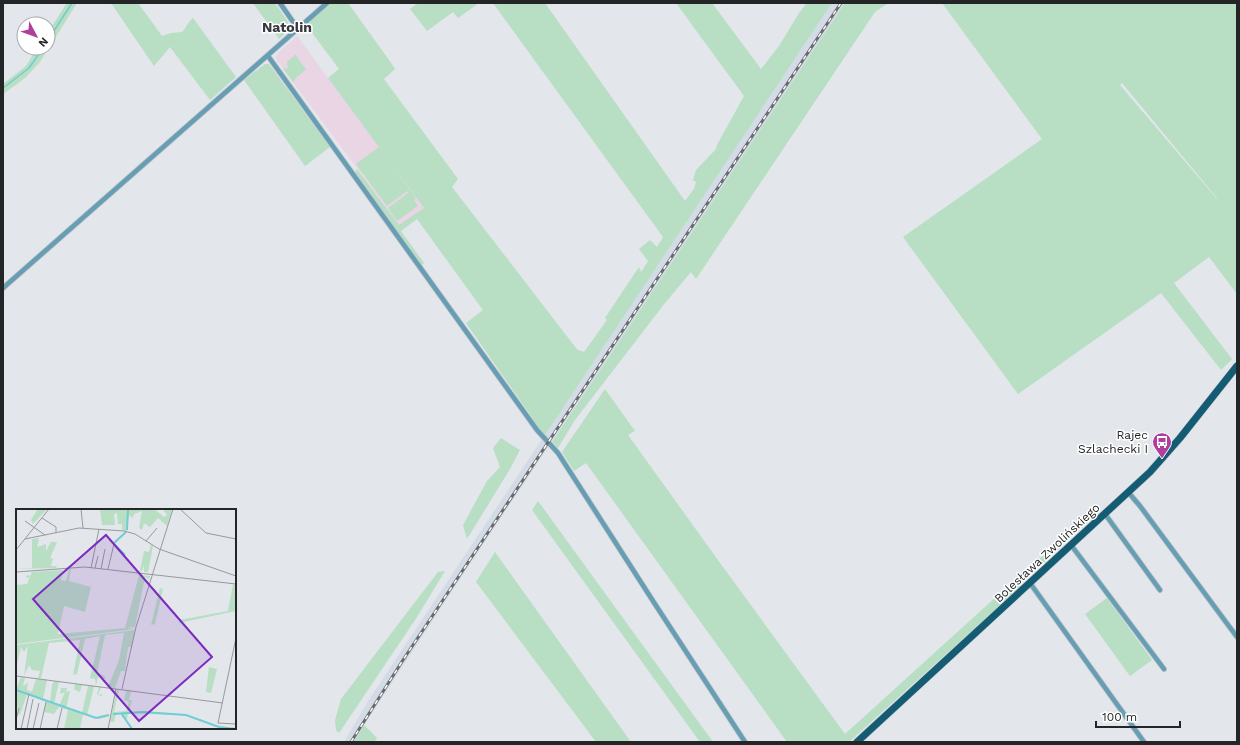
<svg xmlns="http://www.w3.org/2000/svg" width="1240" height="745" viewBox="0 0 1240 745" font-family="'Work Sans',sans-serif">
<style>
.built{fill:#d3dbe6}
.education{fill:#e9d5e4}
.green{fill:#b8dec3;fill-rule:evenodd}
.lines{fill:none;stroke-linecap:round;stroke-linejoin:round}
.stream{stroke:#6fcdd3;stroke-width:1.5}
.minor-casing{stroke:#c1c3c8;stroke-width:6}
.primary-casing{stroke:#c1c3c8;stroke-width:8}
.minor{stroke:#669eb4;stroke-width:4.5}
.primary{stroke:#145c73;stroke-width:7}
.rail-casing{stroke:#696b6e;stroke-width:3}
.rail{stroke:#fff;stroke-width:1.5;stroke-dasharray:4.5;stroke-linecap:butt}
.labels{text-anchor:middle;stroke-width:3;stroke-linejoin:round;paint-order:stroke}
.poi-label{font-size:12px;fill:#242527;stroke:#fff;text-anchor:end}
.street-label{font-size:12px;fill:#242527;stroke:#fff}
.quarter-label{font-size:14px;font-weight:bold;fill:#36393d;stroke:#fff}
.inset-river{fill:none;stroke:#6fcdd3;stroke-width:2}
.inset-road{fill:none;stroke:#97999d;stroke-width:1}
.view{fill:#7b2cbf;fill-opacity:0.15;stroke:#7b2cbf;stroke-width:2}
.inset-edge{fill:none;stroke:#242527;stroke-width:2}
</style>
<rect width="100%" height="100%" fill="#e3e6eb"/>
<path class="built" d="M832,3H845L468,567L364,725L354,742H344L368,701Z"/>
<path class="education" d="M297,36L424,208L400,226L276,59L277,54Z"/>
<g class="green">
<path d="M67,3H77L40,62L25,78L3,94V84L26,66L37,48H48V32Z"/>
<path d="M111,3H138L162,36L171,33L182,32C186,28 188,22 193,18L236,77L210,100L170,47L154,66Z"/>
<path d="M253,3H275L288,22L286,32L279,39Z"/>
<path d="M330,3H348L389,60L395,69L384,79L458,179L452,187L576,348L578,350L584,352L607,320L605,318L639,267L641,272L648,261L639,249L650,240L657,247L663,237L493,3H545L685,201L694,189L696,182L693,180L696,170L716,149L717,145L744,96L676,3H712L761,69L779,46L799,13L807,3H832L545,435L537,426L531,416L466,323L483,310L417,219L401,231L424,263L422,265L355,172L357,169L399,225L424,208L328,78L339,69L307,26L311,21V20Z"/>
<path d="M418,3H479L458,18L453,12L427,31L410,9Z"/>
<path d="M845,3H888L875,12L696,279L691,272L665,303L575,420L558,448L552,442Z"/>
<path d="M942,3H1237V294L1209,257L1174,283L1232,359L1221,370L1161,293L1018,394L903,237L1042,139ZM1122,83L1217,198V199L1120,85Z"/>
<path d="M296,54L298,59L306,69C301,74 296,77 293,82L283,69L288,68L287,62Z"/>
<path d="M265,64H269L330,147L305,166L244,80Z"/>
<path d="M379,147L416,198L414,200L418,206L397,221L388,208L408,193L407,191L387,206L356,164Z"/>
<path d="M605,389L635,431L628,435L723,567L845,734L1018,577L1022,583L1021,586L849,742H787L586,463L574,471L562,452Z"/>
<path d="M501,438L520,450L510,469L467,539L463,525L487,481L500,467L493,448Z"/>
<path d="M538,501L713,742H700L532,510Z"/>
<path d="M1095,505L1097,507L1093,514L1081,526L1082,527L1026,579L1023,576L1024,574Z"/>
<path d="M495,552L631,742H596L476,582Z"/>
<path d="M445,571L415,620L339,733L336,730L335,720L341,699L438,572Z"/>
<path d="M1107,598L1152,660L1130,676L1085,614Z"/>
<path d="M364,725L377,738L374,742H354Z"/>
</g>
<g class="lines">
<g class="stream">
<path d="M48,40L72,3"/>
<path d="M3,88L29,68L43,48"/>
</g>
<g class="minor-casing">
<g id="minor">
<path d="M280,3L298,29"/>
<path d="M268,56L537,430L558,453L653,601L745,742"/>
<path d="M3,288L327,3"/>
<path d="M1128,492L1140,506L1237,637"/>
<path d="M1105,514L1160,590"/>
<path d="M1071,545L1164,669"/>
<path d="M1030,583L1144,742"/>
</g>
</g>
<g class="primary-casing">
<path id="primary" d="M857,742L1150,472L1180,438L1237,366"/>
</g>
<use href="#minor" class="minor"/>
<use href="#primary" class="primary"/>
<g class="rail-casing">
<path id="rail" d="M351,742L403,660L841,3"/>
</g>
<use href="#rail" class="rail"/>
</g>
<defs>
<g id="bus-pin" transform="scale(1)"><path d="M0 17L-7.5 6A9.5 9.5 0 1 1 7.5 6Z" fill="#ae3f9c" stroke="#fff"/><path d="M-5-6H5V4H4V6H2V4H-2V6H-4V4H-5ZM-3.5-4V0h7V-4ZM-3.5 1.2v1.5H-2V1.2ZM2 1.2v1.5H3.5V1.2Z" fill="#fff"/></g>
</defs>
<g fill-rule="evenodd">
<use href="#bus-pin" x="1162" y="442"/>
</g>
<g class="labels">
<g class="poi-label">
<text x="1148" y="439">Rajec<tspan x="1148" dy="14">Szlachecki I</tspan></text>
</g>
<g class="street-label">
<text transform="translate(1047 553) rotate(-43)" y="4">Bolesława Zwolińskiego</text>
</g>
<g class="quarter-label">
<text x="287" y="32">Natolin</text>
</g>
</g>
<g transform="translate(16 509)">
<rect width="220" height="220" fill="#e3e6eb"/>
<path d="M22,0H31L17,15L15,11ZM84,0H138L148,8L151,6L147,0L156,1L151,17L142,9L134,18L128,14L126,21L123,19L126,2L118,5L117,9L113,6L111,22L106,21V15H102L101,4L98,5L99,16H86ZM23,29L21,38L30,35V42L35,33H41L34,49L37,50L35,57H41L40,59L0,60L16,59V30ZM135,35L137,37L132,63H128V56L126,62H124L128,42L133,43ZM53,60H55L53,72L75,78L69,103L48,97L42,125L109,119L123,66L93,62L134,67L132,75L133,70L129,68L119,118L110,119L119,120L0,135L1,76L11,75L14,68L10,69L11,66L14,67L16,63L47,61L45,71L50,72ZM217,75L220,76V102L163,114V111L212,102ZM144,79L147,80L139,115L135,116ZM119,121L115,138H112L109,162H105L99,179L92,178L103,151L108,124L89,126L81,164L89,167V170L82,168L80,176L79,170L74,169L84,127L69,130L61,165L57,166L64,131L33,134L25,169H22L24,162L16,161L13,156L8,167L12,137L8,143L5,138L0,159V136ZM193,158L201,160L195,184L190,183ZM5,168H9L7,177L12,174L11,181L16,183L20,170L31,171L27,190L34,194L36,176L38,172L43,173L38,195L43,197L49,183L44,185L45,179H51L50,183L54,182L50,199L66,204L72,177L66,176L64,183L61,182L58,180L59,175L85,178L82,186L86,185V187L81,186L83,178H78L71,206L81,208L94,207L83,210L67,205L64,220H48L52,201L43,198L38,205L28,203L30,193L11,185L4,206L2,205L0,180ZM101,181H103L98,203L110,202L113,193L108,191L110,182H115L113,191H116L113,203L129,202L158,206L112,204L111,211L117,220L104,203L100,204L98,213H94Z" fill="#b8dec3"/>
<path class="inset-river" d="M111,21L112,0M98,34L110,23M99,36L109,46M0,181L80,209L93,206M105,204L116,220M97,205L127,203L170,206L203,218L220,220"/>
<path class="inset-road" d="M65,0L67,19M164,0L190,24L220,30M26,9L40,18V24M9,12L29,26M9,30L63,19L108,22L119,25L143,40L220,67M130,32L141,19M0,41L33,0M75,59L83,20M79,59L82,47M85,60L89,40M92,60L98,35M0,63L69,58L220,75M220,129L202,214L220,215M0,167L207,194M106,180L120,118L157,0M0,211L3,199M5,220L13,185M11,220L17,190M17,220L23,194M24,220L30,193M41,220L46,199M92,220L100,180"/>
<path class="view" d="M90,26L196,148L123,212L17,90Z"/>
<rect width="220" height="220" class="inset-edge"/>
</g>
<rect width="1240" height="745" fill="none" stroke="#242527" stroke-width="8"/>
<g transform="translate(36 36) rotate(131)"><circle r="19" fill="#ffffff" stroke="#a7a8a9"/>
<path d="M0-3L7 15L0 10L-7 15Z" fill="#ae3f9c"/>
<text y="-6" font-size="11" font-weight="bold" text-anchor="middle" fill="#242527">N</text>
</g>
<path d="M1096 721v6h84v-6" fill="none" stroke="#242527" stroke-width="2"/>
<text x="1102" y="721" font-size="12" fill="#242527" stroke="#ffffff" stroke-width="3" paint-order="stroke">100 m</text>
</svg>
